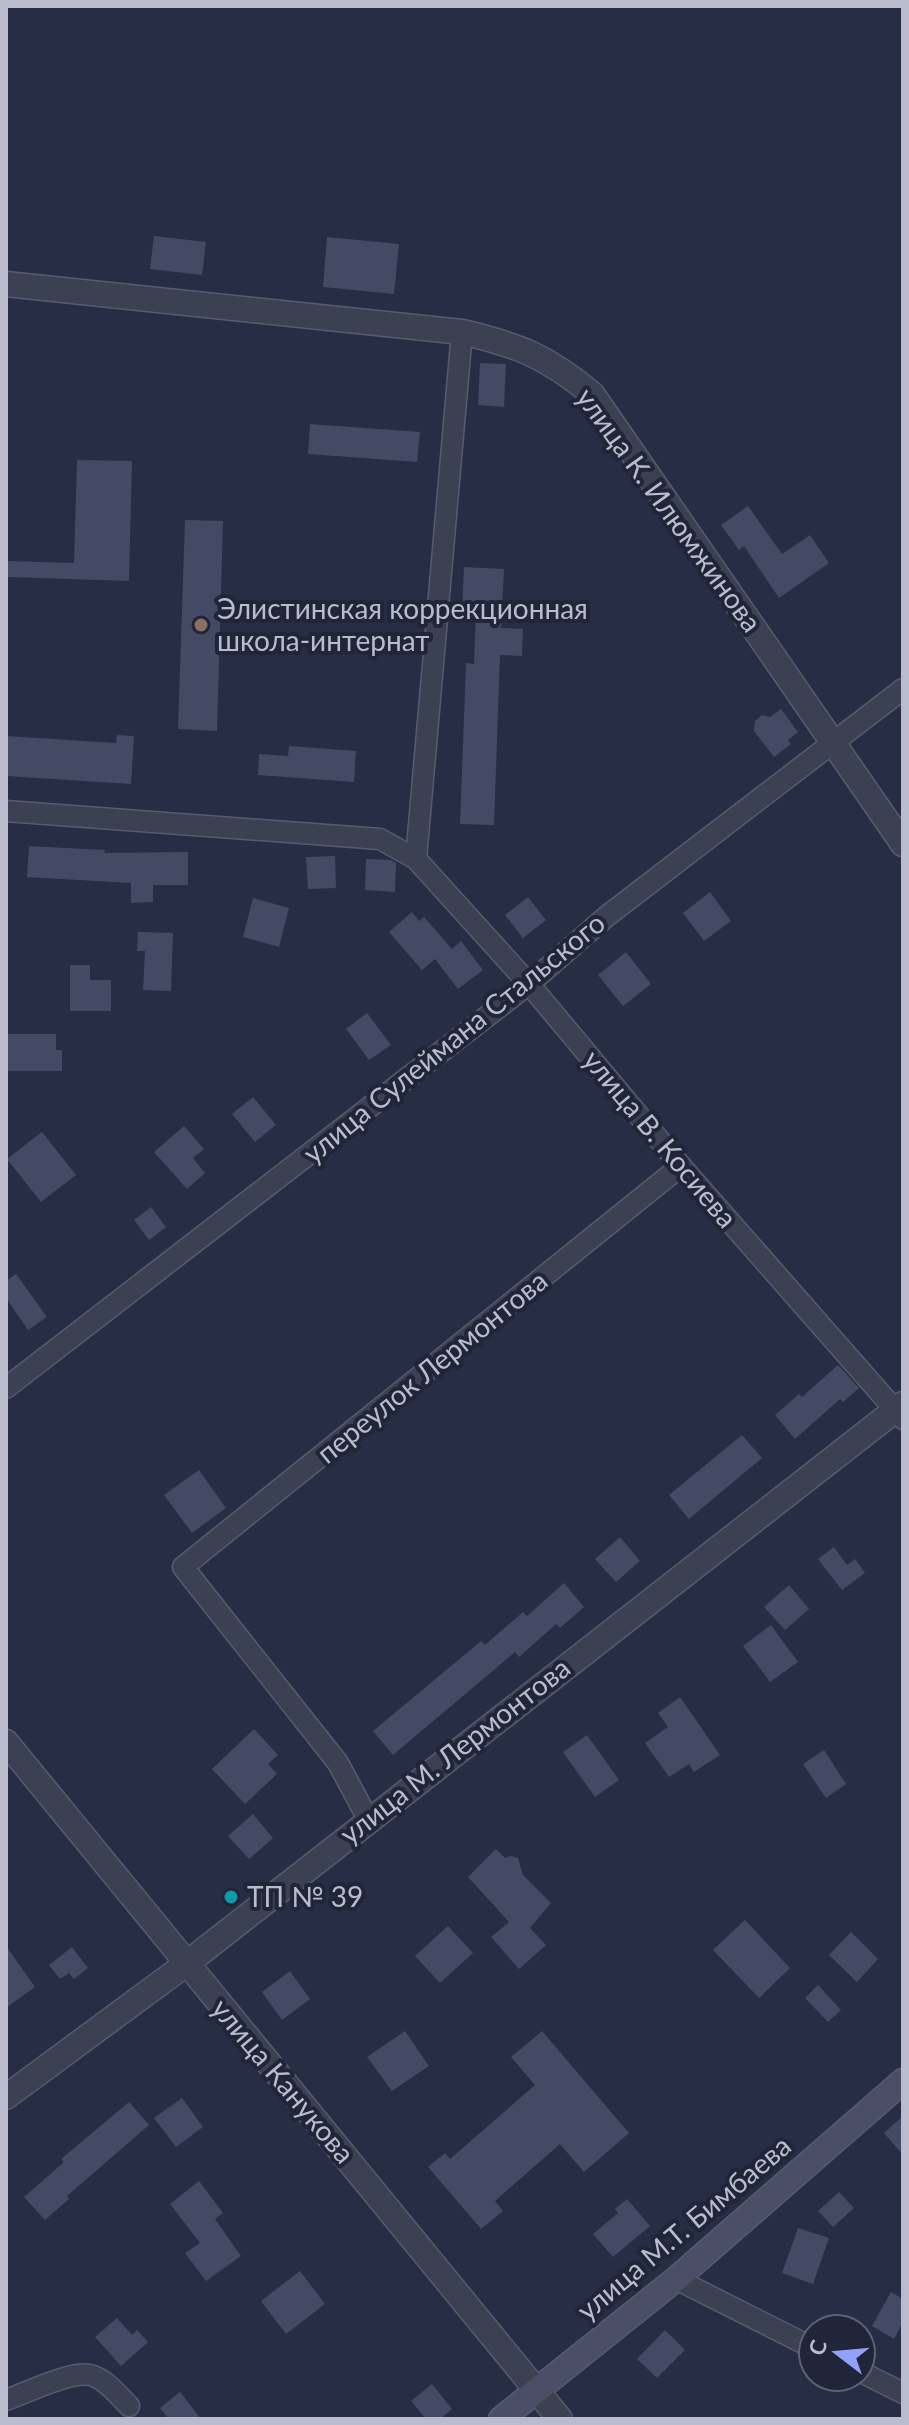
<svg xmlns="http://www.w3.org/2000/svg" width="909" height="2425" viewBox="0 0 909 2425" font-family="Lato,sans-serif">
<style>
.building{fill:#444a64}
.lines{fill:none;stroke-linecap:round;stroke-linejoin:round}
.minor-casing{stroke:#575b6e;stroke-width:23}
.tertiary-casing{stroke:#575b6e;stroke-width:27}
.secondary-casing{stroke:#575b6e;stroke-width:27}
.minor{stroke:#3c4053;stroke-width:20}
.tertiary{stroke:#3c4053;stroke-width:24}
.secondary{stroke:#4a4e66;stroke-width:24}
.education-dot{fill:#8d6e63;stroke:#202539;stroke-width:3}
.culture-dot{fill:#0f9aa8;stroke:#202539;stroke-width:3}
.labels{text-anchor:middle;stroke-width:8;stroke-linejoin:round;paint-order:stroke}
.street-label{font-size:28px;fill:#b9bccd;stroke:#202539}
.poi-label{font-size:28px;fill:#b9bccd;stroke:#202539;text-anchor:start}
</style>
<rect width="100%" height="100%" fill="#272d44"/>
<g class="building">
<path d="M154,236L206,242L202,275L150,269Z"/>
<path d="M327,237L399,244L394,294L323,287Z"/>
<path d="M480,363L506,364L504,407L478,405Z"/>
<path d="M310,424L420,432L417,462L308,454Z"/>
<path d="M77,460L132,461L129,581L6,577V561L74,563Z"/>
<path d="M748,506L782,554L810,535L829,563L779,598L744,546L739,550L721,525Z"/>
<path d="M185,520L223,521L217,731L178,729Z"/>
<path d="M464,567L504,569L501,628L523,629L522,656L500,655L494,825L460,824L466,663L474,664L476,612L462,611Z"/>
<path d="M781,709L798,732L788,740L791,744L774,757L754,731L755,721L762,715L770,717Z"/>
<path d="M117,735L134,736L131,784L6,776V736L116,743Z"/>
<path d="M289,746L356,751L354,782L258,775L259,754L288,756Z"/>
<path d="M29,846L105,850L104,853L188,852V885H153V902L131,903V883L27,877Z"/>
<path d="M335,856L336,888L308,889L306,857Z"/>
<path d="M366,859L391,860L396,863L395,892L365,890Z"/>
<path d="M710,892L731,921L704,941L683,913Z"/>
<path d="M528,897L546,920L523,938L505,915Z"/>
<path d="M253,898L289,908L279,947L243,937Z"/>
<path d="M412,912L419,921L424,917L452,949L461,941L483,970L458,989L435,959L422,970L389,932Z"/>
<path d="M138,932L173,933L171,991L143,990L145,951H137Z"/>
<path d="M626,952L651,984L623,1006L598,975Z"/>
<path d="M70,965H90V980H111V1011H70Z"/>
<path d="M367,1013L391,1045L369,1060L346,1029Z"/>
<path d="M6,1034H56V1050H62V1071H6Z"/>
<path d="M253,1097L276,1125L255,1142L232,1114Z"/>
<path d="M184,1126L204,1149L193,1158L205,1173L187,1189L154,1152Z"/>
<path d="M42,1132L76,1175L41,1202L7,1159Z"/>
<path d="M151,1207L166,1227L149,1240L134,1220Z"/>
<path d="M16,1274L47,1317L28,1330L6,1298V1281Z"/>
<path d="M838,1365L859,1388L843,1402L840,1399L795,1439L775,1415L799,1394L802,1397Z"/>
<path d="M742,1435L762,1458L689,1519L669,1495Z"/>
<path d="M199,1470L226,1508L192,1533L164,1495Z"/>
<path d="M620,1537L640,1561L616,1582L595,1559Z"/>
<path d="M834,1547L847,1565L855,1559L865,1573L842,1590L818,1559Z"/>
<path d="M564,1583L584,1607L560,1628L556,1624L519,1657L515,1652L393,1755L373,1731L481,1641L485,1645L523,1612L527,1616Z"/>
<path d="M789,1585L809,1609L785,1630L764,1607Z"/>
<path d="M771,1625L798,1662L770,1682L743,1646Z"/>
<path d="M680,1697L720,1755L694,1772L689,1764L669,1777L645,1743L668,1727L658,1713Z"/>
<path d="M254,1729L278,1755L268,1764L277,1774L245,1804L212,1769Z"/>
<path d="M587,1735L619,1780L595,1797L563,1752Z"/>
<path d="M824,1750L846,1784L826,1798L803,1764Z"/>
<path d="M253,1814L273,1838L249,1859L228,1836Z"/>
<path d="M496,1849L505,1858L511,1856L518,1858L523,1875L551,1903L530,1928L546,1945L519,1969L491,1937L509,1922L468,1877Z"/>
<path d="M745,1920L790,1968L759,1998L713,1950Z"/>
<path d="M448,1926L473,1953L440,1983L415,1956Z"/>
<path d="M851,1932L878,1959L857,1982L829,1955Z"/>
<path d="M6,1946L35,1987L6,2008Z"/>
<path d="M72,1947L88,1968L74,1979L69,1973L60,1979L49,1965Z"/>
<path d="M290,1971L310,1999L282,2020L262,1992Z"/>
<path d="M818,1985L841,2010L828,2022L805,1998Z"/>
<path d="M405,2031L429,2066L392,2091L367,2057Z"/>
<path d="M542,2031L629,2133L584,2172L560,2144L495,2201L503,2211L481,2229L428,2167L445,2153L450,2159L535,2085L511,2057Z"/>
<path d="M182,2098L203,2127L176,2147L154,2118Z"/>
<path d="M129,2102L149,2125L67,2196L69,2199L45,2220L24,2197L64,2162L61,2159Z"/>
<path d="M903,2116V2155L884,2133Z"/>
<path d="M199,2181L223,2213L215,2219L241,2256L206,2281L185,2253L200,2243L170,2204Z"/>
<path d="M839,2192L854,2208L833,2227L818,2211Z"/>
<path d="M627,2199L650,2226L613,2257L593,2234L618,2213L615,2209Z"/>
<path d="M798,2228L829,2238L813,2284L782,2273Z"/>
<path d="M300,2271L325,2304L286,2334L261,2301Z"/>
<path d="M891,2292L903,2299V2322L894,2339L872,2326Z"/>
<path d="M117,2318L132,2335L137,2330L148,2342L121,2366L95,2337Z"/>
<path d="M665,2330L685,2350L657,2378L637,2359Z"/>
<path d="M432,2384L452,2409L440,2419H426L411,2401Z"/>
<path d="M180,2392L201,2419H169L160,2408Z"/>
</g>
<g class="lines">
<g class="minor-casing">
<g id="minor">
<path d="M6,811L380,839L416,859L529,984L681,1166L903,1419"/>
<path d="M416,859L462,332"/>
<path d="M6,1388L529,984L607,916L903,689"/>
<path d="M368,1819L338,1763L183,1567L681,1166"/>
<path d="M676,2279L813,2348"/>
<path d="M861,2372L903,2393"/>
<path d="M6,2400C26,2393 70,2371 90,2375C105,2378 119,2396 129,2406"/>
</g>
</g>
<g class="tertiary-casing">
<g id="tertiary">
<path d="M6,284L462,332C518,345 548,357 592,394L903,844"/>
<path d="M6,1742L560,2419"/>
<path d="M6,2097L186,1964L903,1404"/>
</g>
</g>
<g class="secondary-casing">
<path id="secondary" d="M501,2419L676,2279L903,2081"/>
</g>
<use href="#minor" class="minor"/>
<use href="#tertiary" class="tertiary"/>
<use href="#secondary" class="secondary"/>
</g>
<circle class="education-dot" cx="201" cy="625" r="8"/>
<circle class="culture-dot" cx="231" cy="1897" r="8"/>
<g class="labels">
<g class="street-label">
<text transform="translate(669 510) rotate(54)" y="10">улица К. Илюмжинова</text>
<text transform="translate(454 1038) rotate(-39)" y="10">улица Сулеймана Стальского</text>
<text transform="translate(660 1139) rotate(50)" y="10">улица В. Косиева</text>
<text transform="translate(432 1367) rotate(-39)" y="10">переулок Лермонтова</text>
<text transform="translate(455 1751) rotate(-38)" y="10">улица М. Лермонтова</text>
<text transform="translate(283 2081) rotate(50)" y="10">улица Канукова</text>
<text transform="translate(684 2228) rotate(-40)" y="10">улица М.Т. Бимбаева</text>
</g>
<g class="poi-label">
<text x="217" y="619">Элистинская коррекционная<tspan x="217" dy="32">школа-интернат</tspan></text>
<text x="247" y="1907">ТП № 39</text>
</g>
</g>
<rect width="909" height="2425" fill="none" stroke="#b9bccd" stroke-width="16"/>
<g transform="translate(837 2353) rotate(286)"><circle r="38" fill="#202539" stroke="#5d6174" stroke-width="2"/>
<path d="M0-6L14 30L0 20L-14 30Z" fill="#92a2f9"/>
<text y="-12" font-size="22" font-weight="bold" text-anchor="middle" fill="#b9bccd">С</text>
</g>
</svg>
